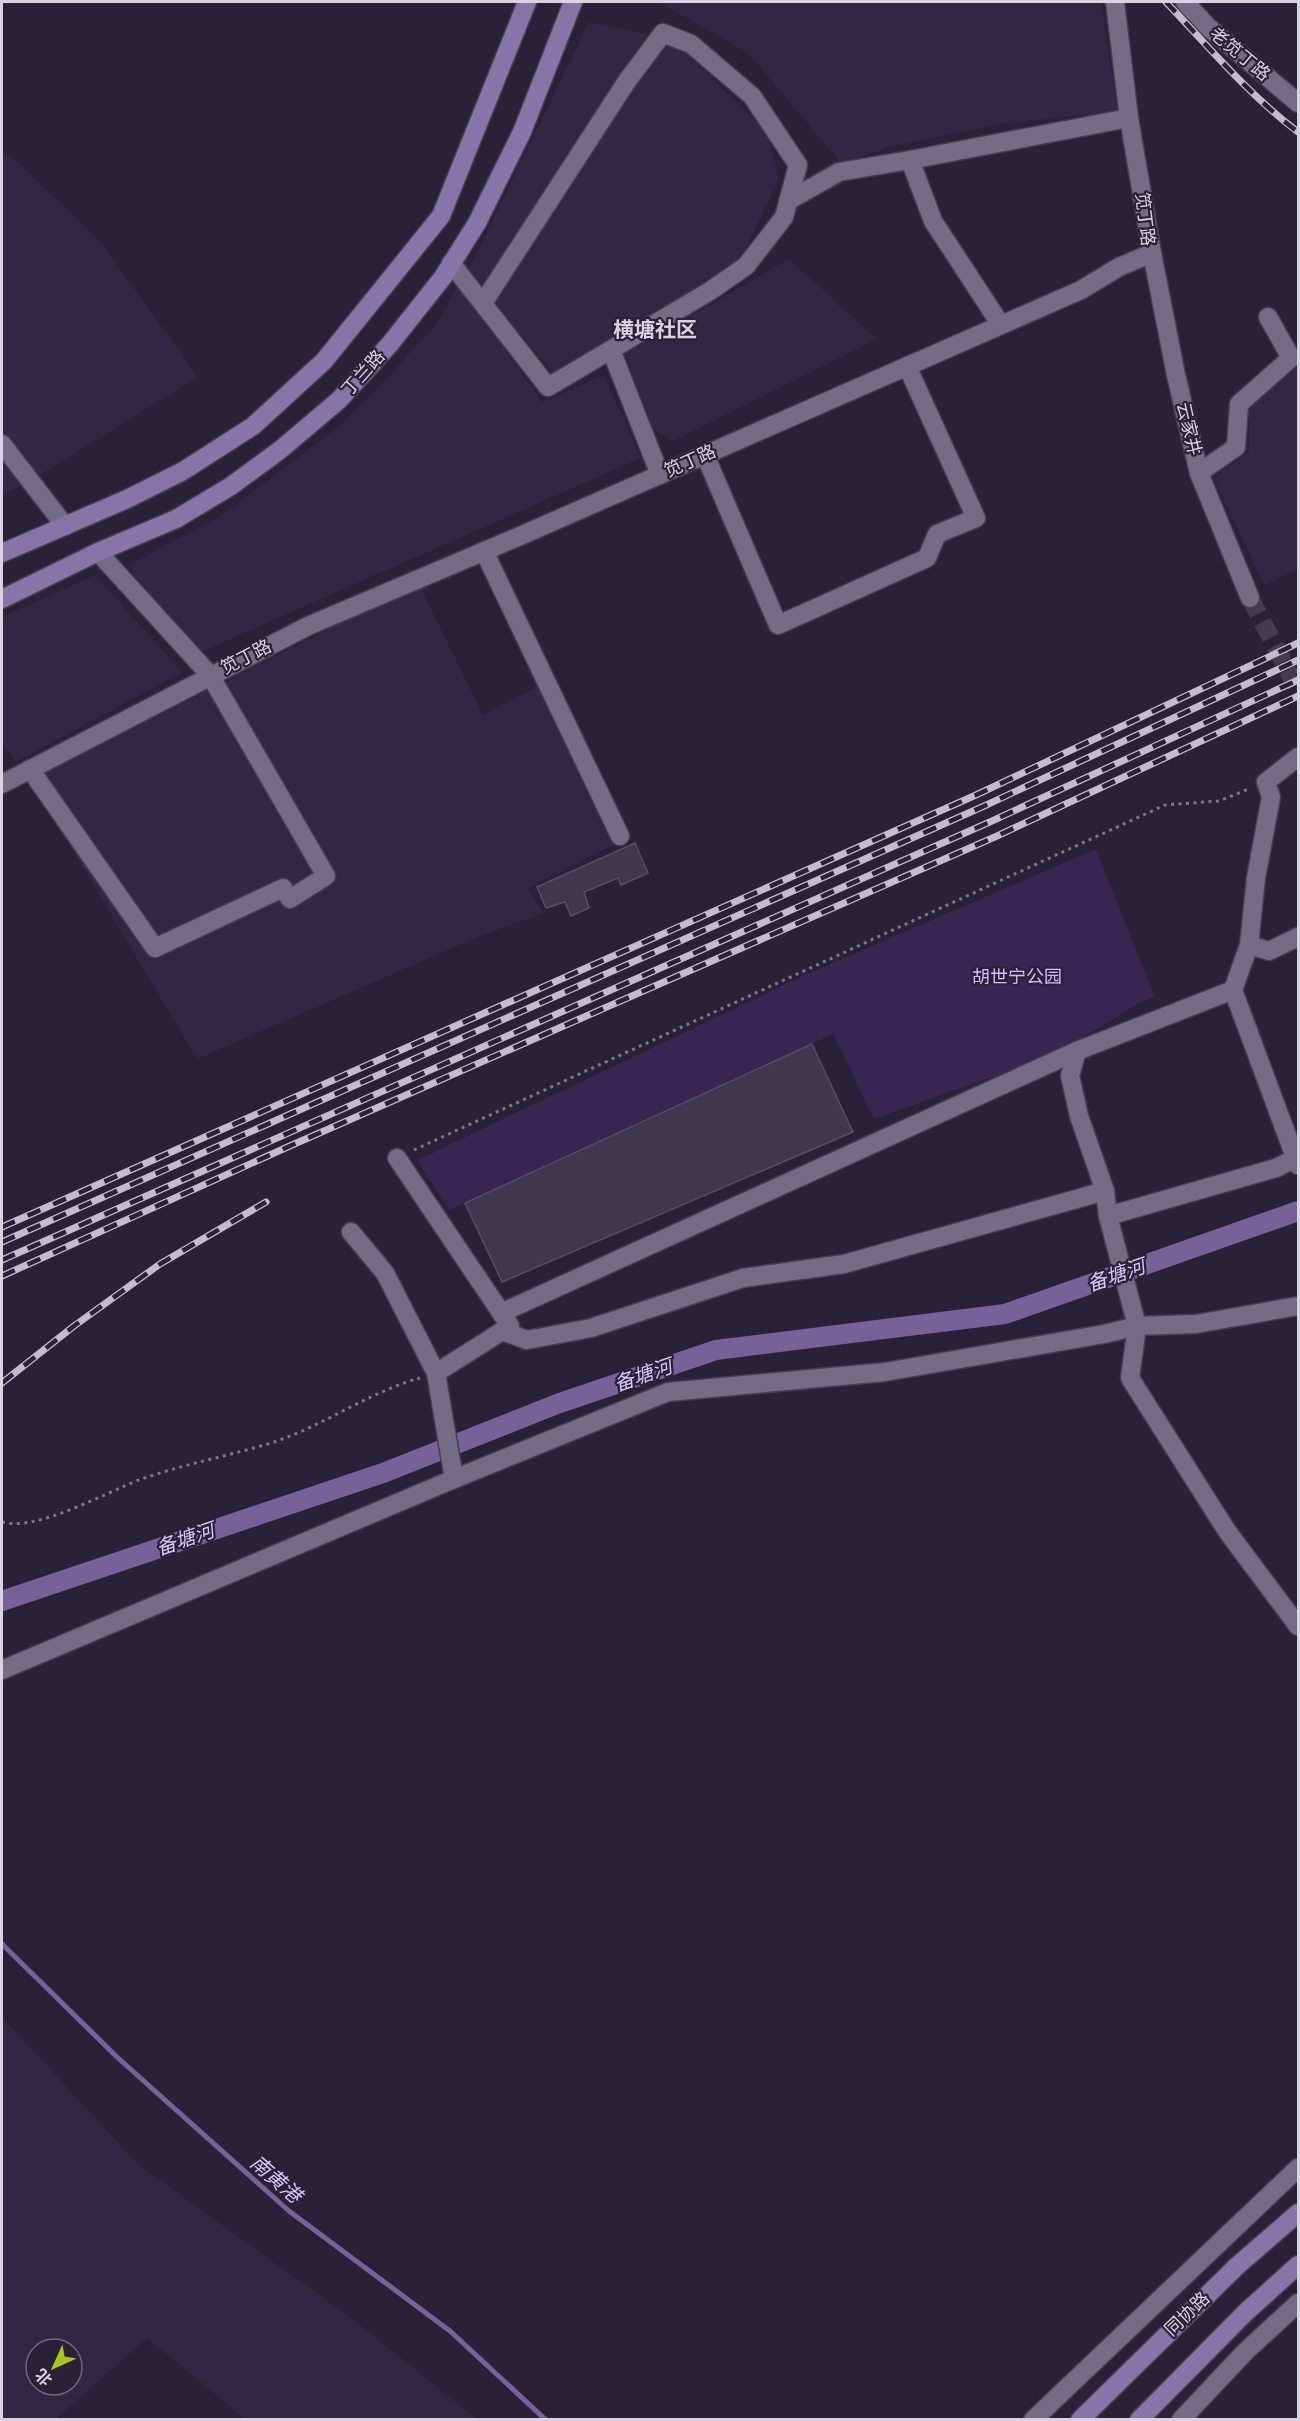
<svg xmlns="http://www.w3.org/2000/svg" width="1300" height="2421" viewBox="0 0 1300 2421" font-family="'Asap Condensed','Noto Sans SC',sans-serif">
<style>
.built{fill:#312643;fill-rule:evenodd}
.green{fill:#372651}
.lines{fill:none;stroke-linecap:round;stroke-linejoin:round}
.stream{stroke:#766199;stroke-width:5}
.canal{stroke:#766199;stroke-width:20}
.building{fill:#3f374f;stroke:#564d66;stroke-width:1.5}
.minor-tunnel{stroke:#433c51;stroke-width:18;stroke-dasharray:18 9;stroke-linecap:butt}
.minor-casing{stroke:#453e51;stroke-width:21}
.major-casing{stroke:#453e51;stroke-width:21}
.path{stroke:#7d778a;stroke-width:3;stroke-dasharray:3 4.5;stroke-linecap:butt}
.minor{stroke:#746b86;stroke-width:18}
.major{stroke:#8775a7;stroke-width:18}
.rail-casing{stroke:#c2bdcd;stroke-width:7}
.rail{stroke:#292137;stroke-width:4.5;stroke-dasharray:14;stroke-linecap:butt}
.labels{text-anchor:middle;stroke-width:4.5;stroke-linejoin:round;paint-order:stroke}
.street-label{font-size:18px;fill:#d8d3e3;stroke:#292137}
.park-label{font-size:18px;fill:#d4bcff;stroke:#292137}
.water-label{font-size:20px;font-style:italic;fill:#d8c7f9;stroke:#292137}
.quarter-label{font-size:21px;font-weight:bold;fill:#d8d3e3;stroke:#292137}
</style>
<rect width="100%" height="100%" fill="#292137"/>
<g class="built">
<path d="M659,2H1101L1118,112L1005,123L892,146L842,164L748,53Z"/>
<path d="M589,22L673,40L768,133L779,180L737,266L554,374L468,271Z"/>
<path d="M2,154L12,157L98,239L198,377L25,484L2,495Z"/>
<path d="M789,259L877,339L673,441L646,424L626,353Z"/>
<path d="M459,284L542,402L604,375L641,458L203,651L141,590L129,565L221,516L342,424L391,374L437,323Z"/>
<path d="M1298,364V569L1264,585L1213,477L1249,452V398Z"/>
<path d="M95,575L182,672L16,762L2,743V617Z"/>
<path d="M421,588L483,715L539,686L619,842L528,888L544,913L478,937L197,1059L31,780L351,618Z"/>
<path d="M2,2017L139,2165L355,2321L477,2419H245L147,2338L56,2419H2ZM36,2349H72V2385H36Z"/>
</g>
<path class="green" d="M1096,849L1155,997L1142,1001L1057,1054L874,1119L833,1034L449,1210L417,1160L805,975Z"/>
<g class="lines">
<path class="stream" d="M2,1944L118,2058L289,2211L450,2331L546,2420"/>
<path class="canal" d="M2,1601L383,1473L557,1404L716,1350L1005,1314L1298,1211"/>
</g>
<g class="building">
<path d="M635,843L648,873L621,885L618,878L584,892L589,908L571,916L565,902L546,908L537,887Z"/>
<path d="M812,1044L853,1132L502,1282L465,1203Z"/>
</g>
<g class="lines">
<path class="minor-tunnel" d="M1250,598L1298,690"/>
<g class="minor-casing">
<g id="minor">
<path d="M1185,2L1208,27L1298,103"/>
<path d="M788,201L839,172L910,160"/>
<path d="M1152,253L1176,375L1199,473L1250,598"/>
<path d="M451,263L548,387L710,291L746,266L784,217L798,165L752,96L691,44L663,33L627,81L483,303"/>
<path d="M1001,325L933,221L910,160L1129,118"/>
<path d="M611,350L660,475"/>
<path d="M2,444L65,526"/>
<path d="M705,455L778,625L927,558L937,534L976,518L907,366"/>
<path d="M1199,473L1236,447L1239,404L1291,358L1268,317"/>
<path d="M484,551L620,836"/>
<path d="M1298,757L1266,782L1271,797L1256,878L1249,945L1233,990L1298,1165"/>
<path d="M30,769L155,948L283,888L290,899L326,876L210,675L98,552"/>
<path d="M2,784L308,626L520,536L1081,290L1119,267L1152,253L1129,118L1115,2"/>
<path d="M1249,945L1269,951L1298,937"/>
<path d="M1233,990L1077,1051L1070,1076L1079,1116L1105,1191L1108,1216L1137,1326L1130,1378L1227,1531L1298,1626"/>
<path d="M397,1158L510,1326L436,1373"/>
<path d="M1108,1216L1276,1168L1298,1157"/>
<path d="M351,1232L385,1273L436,1373L454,1479"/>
<path d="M501,1313L1077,1051"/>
<path d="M502,1331L527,1340L591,1328L743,1278L844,1264L1105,1191"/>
<path d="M2,1670L454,1479L668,1392L885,1372L1104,1334L1137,1326L1196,1324L1298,1306"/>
<path d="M1033,2420L1298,2168"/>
<path d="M1181,2420L1245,2352L1298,2303"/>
</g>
</g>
<g class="major-casing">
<g id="major">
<path d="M2,553L127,499L183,471L253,426L324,361L441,216L527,2"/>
<path d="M2,599L98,552L176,519L231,486L280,450L339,400L390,344L443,277L477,223L522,132L573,2"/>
<path d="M1080,2420L1237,2266L1298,2213"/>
<path d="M1139,2420L1246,2312L1298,2265"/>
</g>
</g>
<g class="path">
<path d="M414,1150L1165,805L1219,801L1251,788"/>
<path d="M2,1522C36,1532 105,1493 139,1480C183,1464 230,1456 274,1442C325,1425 369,1392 420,1378"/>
</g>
<use href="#minor" class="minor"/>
<use href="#major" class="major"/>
<g class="rail-casing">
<g id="rail">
<path d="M1166,2C1208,46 1249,95 1298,132"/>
<path d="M2,1227L976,795L1298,643"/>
<path d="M2,1242L982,807L1298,660"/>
<path d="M2,1260L992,821L1298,680"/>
<path d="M2,1276L292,1145L997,836L1298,696"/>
<path d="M2,1383L74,1326L160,1264L266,1202"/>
</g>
</g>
<use href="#rail" class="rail"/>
</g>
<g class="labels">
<g class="street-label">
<text transform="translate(1240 54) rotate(40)" y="6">老笕丁路</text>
<text transform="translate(1145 219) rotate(83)" y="6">笕丁路</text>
<text transform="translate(363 373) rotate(-48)" y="6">丁兰路</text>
<text transform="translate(1189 429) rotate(77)" y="6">云家井</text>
<text transform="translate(690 461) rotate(-24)" y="6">笕丁路</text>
<text transform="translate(246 657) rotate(-27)" y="6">笕丁路</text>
<text transform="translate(1187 2314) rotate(-44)" y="6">同协路</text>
</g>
<g class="park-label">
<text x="1017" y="983">胡世宁公园</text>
</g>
<g class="water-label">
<text transform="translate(1116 1275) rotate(-19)" y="7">备塘河</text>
<text transform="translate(643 1375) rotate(-19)" y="7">备塘河</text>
<text transform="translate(185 1539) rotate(-19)" y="7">备塘河</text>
<text transform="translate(276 2179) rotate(41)" y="7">南黄港</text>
</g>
<g class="quarter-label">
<text x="655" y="337">横塘社区</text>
</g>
</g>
<rect width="1300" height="2421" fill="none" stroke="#d8d3e3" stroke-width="6"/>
<g transform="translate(54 2367) rotate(225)"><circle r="28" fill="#292137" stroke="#6f687c" stroke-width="1.5"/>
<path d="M0-4.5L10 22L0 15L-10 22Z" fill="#a8c71d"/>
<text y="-9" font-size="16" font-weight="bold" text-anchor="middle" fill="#d8d3e3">北</text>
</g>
</svg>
